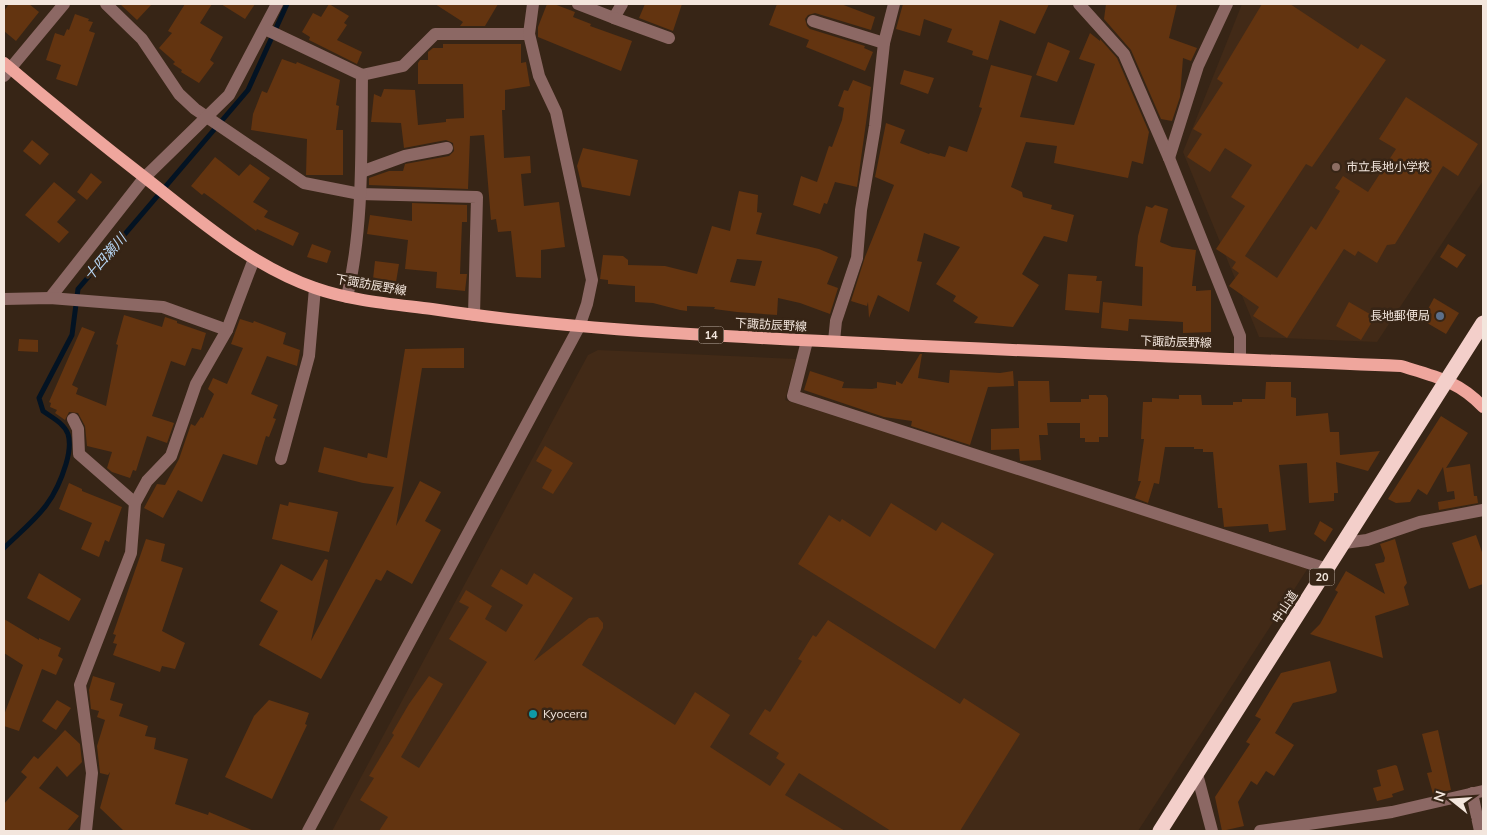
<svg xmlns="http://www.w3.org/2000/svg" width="1487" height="835" viewBox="0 0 1487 835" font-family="Mulish,'Noto Sans JP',sans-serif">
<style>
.built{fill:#422a17}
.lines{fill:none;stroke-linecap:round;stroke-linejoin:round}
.stream{stroke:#031323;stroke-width:5}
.building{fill:#633410;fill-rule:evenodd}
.minor{stroke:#8c6864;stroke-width:12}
.major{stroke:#efa69d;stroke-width:12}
.highway{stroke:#f3cfca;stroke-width:15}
.education-dot{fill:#8d6e63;stroke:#372516;stroke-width:2}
.service-dot{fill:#5c6f8a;stroke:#372516;stroke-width:2}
.culture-dot{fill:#0f9aa8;stroke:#372516;stroke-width:2}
.labels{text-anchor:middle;stroke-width:5;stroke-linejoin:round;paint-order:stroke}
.shield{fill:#372516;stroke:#bbaca1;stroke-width:1}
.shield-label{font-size:11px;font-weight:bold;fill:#f3e6dd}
.poi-label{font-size:12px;fill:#f3e6dd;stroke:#372516;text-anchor:start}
.street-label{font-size:12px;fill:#f3e6dd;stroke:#372516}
.water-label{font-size:14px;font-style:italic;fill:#b6d5f3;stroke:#372516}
</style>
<rect width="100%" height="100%" fill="#372516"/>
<g class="built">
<path d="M1242,4H1483V181L1377,342L1259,337L1183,152Z"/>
<path d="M598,350L796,359L785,400L1308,568L1138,831H332L588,355Z"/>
</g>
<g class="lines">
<path class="stream" d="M4,548C35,518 53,507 66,464C69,454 71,444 68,434C64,423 51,417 43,411L39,398L72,335L78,289L248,90L287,4"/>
</g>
<g class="building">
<path d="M9,4H29L39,12L16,41L4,31V11Z"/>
<path d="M120,4H152L137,20Z"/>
<path d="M185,4H212L200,23L223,37L210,60L214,63L199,83L181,72L182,70L173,64L175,62L159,48L172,33L168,31Z"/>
<path d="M221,4H255L245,19Z"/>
<path d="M329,4L349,16L344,23L347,25L337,40L362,52L357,64L309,40L310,37L302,32L313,13L321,17Z"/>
<path d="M435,4H498L485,26H460L463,22Z"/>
<path d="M547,4H554L575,12L573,17L591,24L590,26L632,41L621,71L538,37V27Z"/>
<path d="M645,4H682L673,31L639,18Z"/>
<path d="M777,4H841L875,17L871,30L815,13L808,15L805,19L807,26L810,29L865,46L864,48L873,52L865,71L806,47L809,40L769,25Z"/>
<path d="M903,4H1049L1035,34L1000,20L988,60L972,55L973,51L947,42L952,29L924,19L920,36L896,29Z"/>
<path d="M1106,4H1177L1169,38L1197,48L1191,61L1183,58L1180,97L1172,121L1161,119L1131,50L1104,19Z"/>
<path d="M1262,4H1290L1358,49L1361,44L1386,60L1312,167L1306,164L1245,256L1277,278L1311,226L1316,230L1340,191L1335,188L1343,176L1368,192L1396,149L1379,139L1406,97L1478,144L1458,176L1443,166L1395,244L1387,245L1377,263L1358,251L1355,256L1344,249L1287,338L1253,316L1259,307L1229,286L1239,273L1232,268L1236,262L1216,249L1245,206L1231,197L1252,165L1225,148L1210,172L1187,157L1202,134L1193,129L1223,83L1217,79Z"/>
<path d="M75,14L89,19L88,21L93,22L89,31L95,33L77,86L56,79L61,65L46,60L55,33L64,36L67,29L69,30Z"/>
<path d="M1090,33L1100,41V39L1117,58L1149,132L1143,164L1132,161L1128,178L1054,163L1057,146L1026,142L1011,187L1022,192L1023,197L1052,205L1051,209L1074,215L1067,242L1044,236L1022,274L1039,285L1013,327L974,323L978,317L953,301L956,296L936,284L960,247L924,233L917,261L922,262L909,312L878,295L869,318L868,302L867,306L851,301L865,257L894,185L875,177L886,123L905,130L900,143L929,154L930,153L945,157L949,146L967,152L982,108L979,107L991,65L1032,76L1020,117L1074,125L1095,64L1079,59Z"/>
<path d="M1048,42L1070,51L1057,82L1036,75Z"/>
<path d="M443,44H521V63L526,62L530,86L505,90V110H502L504,158L530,156L531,173L521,174L524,206L559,202L565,247L541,250V278L516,277L511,231L498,232L496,219L491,220L484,135L470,136L468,189L369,185V178L389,171H403L405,164L449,156L454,151L453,143L446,140L404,148L401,123L371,122L374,94L381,97L384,89L415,90L418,125L446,122V119L464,118L463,84H418V63L420,60H428V52L433,48H443Z"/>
<path d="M282,59L296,64L297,62L340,80L336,105L339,106L336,130H343V175H306L307,139L251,130L253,114L262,91L267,93Z"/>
<path d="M904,70L934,78L928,94L900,84Z"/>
<path d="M853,80L871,87L857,187L835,182L827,204L824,203L820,214L793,205L801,176L817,182L829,146L832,147L842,120L844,108L838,106L844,90L848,91Z"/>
<path d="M32,140L49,154L40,165L23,151Z"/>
<path d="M583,148L638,160L630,196L582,187L577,166Z"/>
<path d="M215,157L239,176L250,164L270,178L253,202L268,211L264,217L299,233L293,246L257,229L256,231L211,198L204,193L202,195L191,186Z"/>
<path d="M91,173L102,182L87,200L77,192Z"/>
<path d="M54,182L76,200L57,222L69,232L59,243L25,215Z"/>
<path d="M739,191L758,195L757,212L762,213L756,234L819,249L838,257L827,284L838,288L830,314L800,303L778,298L777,315L737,312L714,309L715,307L687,306V311L680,310L653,303L635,302V286L608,284V280L600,279L603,255L623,256L628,260V265L665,266L697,274L712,226L730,231ZM737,259L762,261L755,286L730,282Z"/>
<path d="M412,203L467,205V222H462L460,274H467L465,291L436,288L437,272L405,269L408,240L367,234L370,215L412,221Z"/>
<path d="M1155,205L1168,209L1160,242L1172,247L1196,250L1192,286H1196V291L1211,290V332L1183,333V322L1129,319L1128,331L1101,328L1103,302L1142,306L1143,267L1135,266L1138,236L1146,206L1152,208Z"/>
<path d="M312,244L331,251L327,263L307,257Z"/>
<path d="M1448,244L1466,255L1457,268L1440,257Z"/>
<path d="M375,261L399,264L396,282L373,279Z"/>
<path d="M1068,274L1097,276L1096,281H1102L1099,313L1065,310Z"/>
<path d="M1434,298L1459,313L1446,334L1422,320Z"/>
<path d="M1349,302L1375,317L1361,340L1336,326Z"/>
<path d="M124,315L162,327L165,317L177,321V323L206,333L201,350L192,348L185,366L171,361L152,416L174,423L167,443L147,436L136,471L133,470L130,478L112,472L107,468L112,452L87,446L85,426L78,413L69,412L65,420L55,413L57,410L50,407L51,403L49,402L82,327L95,332L72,385L78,388L76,394L106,406L118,345L116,344Z"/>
<path d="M240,319L253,323L254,321L286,333L283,344L300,350L297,366L267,356L251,394L278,405L273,418L276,419L269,437L266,436L257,465L223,454L202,502L178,490L163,518L144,508L157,484L165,485L179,459L191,424L195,426L201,417L203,418L214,394L208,389L213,378L227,384L243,348L231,344Z"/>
<path d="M19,339L38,340V352L18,351Z"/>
<path d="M464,348V368H422L396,526L420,481L441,492L425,521L441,530L412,584L387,570L381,581L376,579L321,679L259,645L278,611L260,601L281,564L312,581L325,559L328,560L311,641L394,487L363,483L318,472L324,447L367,458L368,453L387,458L405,349Z"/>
<path d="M920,354H922L918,378L949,383L950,370L1000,373L1013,371L1014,386L988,387L970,445L911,426L912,421L884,417L804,390L810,371L844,382L842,388L872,389L877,388V382L896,385V381L902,384Z"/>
<path d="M1018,381H1049L1050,402H1081V399H1089V395H1106L1108,398V437H1099V442H1085V438H1080V423H1047L1048,435H1039L1041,460L1020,461L1019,449L991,450V429L1019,428Z"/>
<path d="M1266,382H1291V397L1296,398V416L1328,413L1330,432H1339L1340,455L1380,451L1368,471L1336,462L1338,493H1334V501L1309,503L1307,463L1279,465L1286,530L1269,532L1268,524L1224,527L1222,508H1218L1213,452H1203V449H1194V447H1165L1159,484L1154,483L1148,503L1135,498L1141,481H1138L1144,439H1141L1143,402H1152V398L1179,399V395H1201L1202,405H1233V402H1242V399H1265Z"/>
<path d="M1441,416L1468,433L1446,468L1470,464L1474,496H1477L1478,503L1439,510L1438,502L1455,499L1454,491L1447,492L1443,467L1427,495L1418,489L1410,502L1396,503L1388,499Z"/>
<path d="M545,446L573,463L553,494L542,488L552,470L536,461Z"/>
<path d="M69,483L82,489V491L122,507L109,542L105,540L99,557L81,549L92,523L59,509Z"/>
<path d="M289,502L338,512L329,552L272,539L280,504L288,506Z"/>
<path d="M891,503L936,531L942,522L994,554L935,649L798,564L829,515L840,522L842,519L870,537Z"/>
<path d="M1320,521L1333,529L1325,542L1314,534Z"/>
<path d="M1476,535L1483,555V584L1469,589L1452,543Z"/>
<path d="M146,539L165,544L161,561L183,568L162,631L185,643L175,669L162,666L160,672L113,655L117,644L113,643L116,635L113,634Z"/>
<path d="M1395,539L1407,583L1404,587L1409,605L1375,616L1383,658L1310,634L1320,624L1338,592L1335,590L1346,571L1385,594L1375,564L1384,562L1385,558L1380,544Z"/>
<path d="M501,569L527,585L534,573L573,598L534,661L589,618L598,617L603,623V628L582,665L675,725L695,692L730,715L710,747L770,786L785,764L776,758L779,753L749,734L765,709L770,712L802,661L798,659L813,635L816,637L828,620L960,704L964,698L1020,734L960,831H891L799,773L785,795L845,831H379L388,817L360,800L374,778L369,776L394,735L392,733L409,704L429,676L443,684L401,757L419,768L487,662L449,639L469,607L459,602L466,590L492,606L485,619L506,632L523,605L491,586Z"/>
<path d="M39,573L81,599L69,621L27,598Z"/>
<path d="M4,619L39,640V638L61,648L58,656L63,659L56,675L42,669L19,731L4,726V715L23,665L4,653Z"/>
<path d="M1330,661L1337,691L1335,693L1293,703L1275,733L1294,745L1274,776L1266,771L1257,785L1251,781L1238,802L1244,826L1222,831L1215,797L1250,744L1246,742L1261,719L1255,716L1270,691L1281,673Z"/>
<path d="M93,676L115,683L110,700L123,704L119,716L148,726L145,736L156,738L154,749L188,759L175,804L208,815L209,812L254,831H124L100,808L110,772L108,775L100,773L97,746L105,720L97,717L99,711L91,709L89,690Z"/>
<path d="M57,700L71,708L56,730L42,721Z"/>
<path d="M269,700L309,713L305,724L307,725L272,799L225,777L254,716Z"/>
<path d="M65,730L80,744L82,762L67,777L57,766L39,788L79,816L67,831H4V804L27,777L21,772L34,756L38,759Z"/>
<path d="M1438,730L1451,790L1433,794L1427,773L1432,772L1422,734Z"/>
<path d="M1395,765L1397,766L1404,790L1392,794L1393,797L1377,801L1373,788L1381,786L1377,770Z"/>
</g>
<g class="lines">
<g class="minor">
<path d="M106,4L142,39L179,94L195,109L304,183L360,194L477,197L474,315"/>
<path d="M578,4L614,18L622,4"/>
<path d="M1079,4L1124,54L1169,158L1240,336V358"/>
<path d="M614,18L669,38"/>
<path d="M813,21L884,43"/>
<path d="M265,29L362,75L403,66L435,34H529"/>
<path d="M4,76L64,4"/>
<path d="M1169,158L1198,66L1227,4"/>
<path d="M361,172L405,156L447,148"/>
<path d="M347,297C364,225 361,148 362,75"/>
<path d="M50,298L145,177L229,95L277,4"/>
<path d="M4,299L50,298L163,307L227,330"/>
<path d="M807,341L793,396L1327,569"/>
<path d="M834,341L836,321L857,258L861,210L875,126L884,43L894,4"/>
<path d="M73,419L78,429L79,454L135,503"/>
<path d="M281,459L309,356L315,288"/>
<path d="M1344,543L1367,540L1420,522L1483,510"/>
<path d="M1197,774L1212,831"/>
<path d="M1472,793L1480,831"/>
<path d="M86,831L92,773L80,685L131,553L135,503L147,481L171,456L196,384L227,330L254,259"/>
<path d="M308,831L579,327L587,304L592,280L556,112L539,76L529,34L533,4"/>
<path d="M1260,831L1392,812L1483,791"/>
</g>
<path class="major" d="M4,63C51,103 99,142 148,180C200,221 252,266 315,288C352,301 393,304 432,309C518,322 604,329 690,334C927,348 1164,356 1401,366C1434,376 1459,381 1483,407"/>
<path class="highway" d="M1160,831L1483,323"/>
</g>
<circle class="education-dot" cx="1336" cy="167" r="5"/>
<circle class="service-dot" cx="1440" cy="316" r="5"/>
<circle class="culture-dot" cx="533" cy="714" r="5"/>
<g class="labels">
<g class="shield">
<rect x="698.5" y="326.5" width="25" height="17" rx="4"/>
<rect x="1309.5" y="568.5" width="25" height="17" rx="4"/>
</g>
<g class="shield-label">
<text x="711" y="339">14</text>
<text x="1322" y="581">20</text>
</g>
<g class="poi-label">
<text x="1346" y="171">市立長地小学校</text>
<text x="1430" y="320" text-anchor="end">長地郵便局</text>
<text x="543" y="718">Kyocera</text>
</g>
<g class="street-label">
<text transform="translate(371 285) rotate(10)" y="4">下諏訪辰野線</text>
<text transform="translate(771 325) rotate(3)" y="4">下諏訪辰野線</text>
<text transform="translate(1176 342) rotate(2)" y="4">下諏訪辰野線</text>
<text transform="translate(1285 607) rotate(-57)" y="4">中山道</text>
</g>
<g class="water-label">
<text transform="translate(105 257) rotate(-49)" y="5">十四瀬川</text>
</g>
</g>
<rect width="1487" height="835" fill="none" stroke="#f3e6dd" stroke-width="10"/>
<g transform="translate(1452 800) rotate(287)" stroke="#372516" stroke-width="4" paint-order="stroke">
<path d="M0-4L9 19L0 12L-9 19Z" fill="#f3e6dd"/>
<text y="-8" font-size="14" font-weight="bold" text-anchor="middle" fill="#f3e6dd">N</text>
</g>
</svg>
